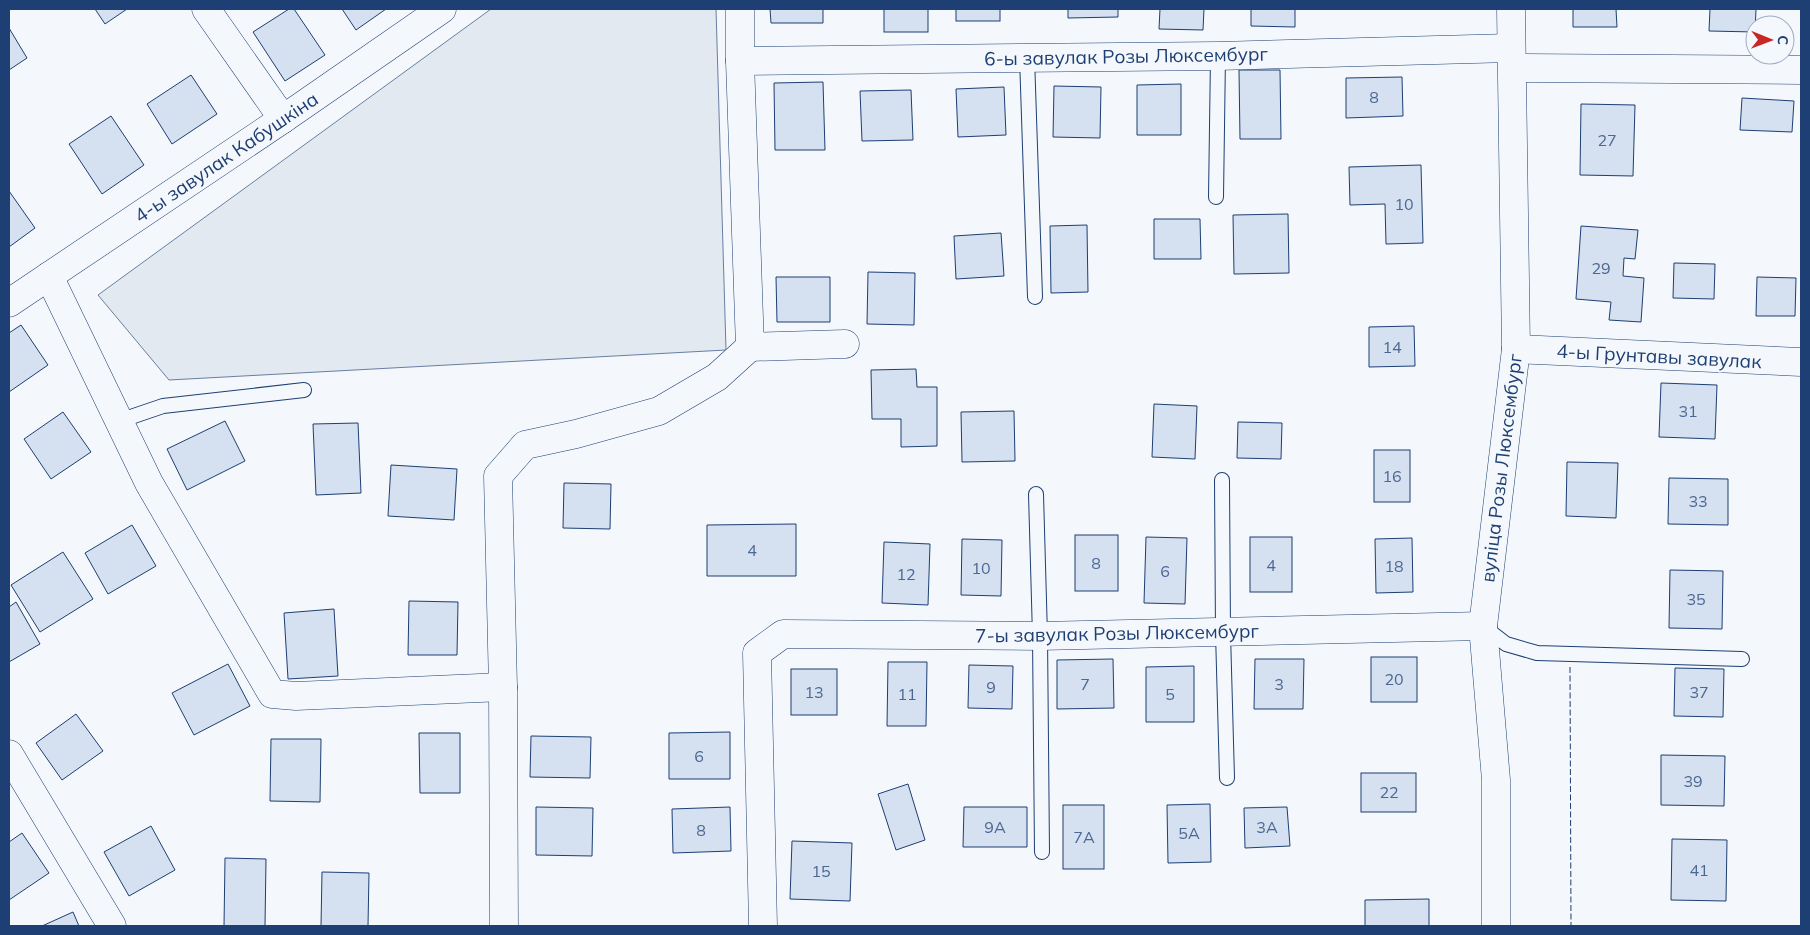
<svg xmlns="http://www.w3.org/2000/svg" width="1810" height="935" viewBox="0 0 1810 935" font-family="Mulish,sans-serif">
<style>
.green{fill:#e3e9f0;stroke:#687fa3}
.building{fill:#d5e0f0;stroke:#1d3f73}
.lines{fill:none;stroke-linecap:round;stroke-linejoin:round}
.lane-casing{stroke:#1d3f73;stroke-width:16}
.street-casing{stroke:#1d3f73;stroke-width:29}
.lane{stroke:#f4f7fb;stroke-width:14}
.street{stroke:#f4f7fb;stroke-width:28}
.fence{stroke:#1d3f73;stroke-width:1;stroke-dasharray:6 2.5;stroke-linecap:butt}
.labels{text-anchor:middle;stroke-width:4;stroke-linejoin:round;paint-order:stroke}
.number-label{font-size:16px;fill:#4b6792}
.street-label{font-size:19px;fill:#1d3f73;stroke:#f4f7fb}
</style>
<rect width="100%" height="100%" fill="#f4f7fb"/>
<path class="green" d="M491,9H716L726,350L169,380L98,295Z"/>
<g class="building">
<path d="M95,9H127L105,24Z"/>
<path d="M289,9H294L325,55L285,81L253,32Z"/>
<path d="M342,9H386L356,30Z"/>
<path d="M770,9H823V23H771Z"/>
<rect x="884" y="9" width="44" height="23"/>
<rect x="956" y="9" width="44" height="12"/>
<path d="M1068,9H1118V17L1068,18Z"/>
<path d="M1160,9H1204L1203,30L1159,29Z"/>
<path d="M1251,9H1295V27L1251,26Z"/>
<path d="M1573,9H1616L1617,27H1573Z"/>
<path d="M1710,9H1756L1755,32L1709,31Z"/>
<path d="M9,28L27,58L9,70Z"/>
<path d="M1239,70H1280L1281,139H1240Z"/>
<path d="M191,75L217,114L172,144L147,104Z"/>
<path d="M1402,77L1403,116L1346,118V78Z"/>
<path d="M823,82L825,150H775L774,83Z"/>
<path d="M1181,84V135H1137V85Z"/>
<path d="M1054,86L1101,87L1100,138L1053,137Z"/>
<path d="M1004,87L1006,135L958,137L956,89Z"/>
<path d="M911,90L913,140L862,141L860,91Z"/>
<path d="M1742,98L1794,101L1792,132L1740,130Z"/>
<path d="M1581,104L1635,105L1633,176L1580,175Z"/>
<path d="M111,116L144,165L102,194L69,144Z"/>
<path d="M1421,165L1423,243L1386,244L1385,204L1350,205L1349,167Z"/>
<path d="M9,191L35,228L9,247Z"/>
<path d="M1288,214L1289,273L1234,274L1233,215Z"/>
<path d="M1154,219H1200L1201,259H1154Z"/>
<path d="M1087,225L1088,292L1051,293L1050,226Z"/>
<path d="M1581,226L1638,230L1635,259L1624,258L1623,276L1644,278L1641,322L1609,320L1611,302L1576,299Z"/>
<path d="M1001,233L1004,276L956,279L954,236Z"/>
<path d="M1674,263L1715,264L1714,299L1673,298Z"/>
<path d="M868,272L915,273L914,325L867,324Z"/>
<path d="M776,277H830V322H777Z"/>
<path d="M1757,277L1796,278L1795,316H1756Z"/>
<path d="M21,325L48,365L9,392V333Z"/>
<path d="M1414,326L1415,366L1369,367V327Z"/>
<path d="M916,369L917,387H937V446L901,447V419H872L871,370Z"/>
<path d="M1661,383L1717,385L1715,439L1659,437Z"/>
<path d="M1154,404L1197,406L1195,459L1152,457Z"/>
<path d="M1014,411L1015,461L962,462L961,412Z"/>
<path d="M63,412L91,452L51,479L24,439Z"/>
<path d="M225,421L245,461L187,490L167,449Z"/>
<path d="M1238,422L1282,423L1281,459L1237,458Z"/>
<path d="M358,423L361,493L316,495L313,424Z"/>
<rect x="1374" y="450" width="36" height="52"/>
<path d="M1567,462L1618,463L1616,518L1566,516Z"/>
<path d="M391,465L457,469L454,520L388,516Z"/>
<path d="M1669,478L1728,479V525L1668,524Z"/>
<path d="M564,483L611,484L610,529L563,528Z"/>
<path d="M796,524V576H707V525Z"/>
<path d="M132,525L156,566L108,594L85,553Z"/>
<rect x="1075" y="535" width="43" height="56"/>
<path d="M1146,537L1187,538L1185,604L1144,603Z"/>
<rect x="1250" y="537" width="42" height="55"/>
<path d="M1412,538L1413,592L1376,593L1375,539Z"/>
<path d="M962,539L1002,540L1001,596L961,595Z"/>
<path d="M884,542L930,544L928,605L882,603Z"/>
<path d="M63,552L93,599L40,632L11,585Z"/>
<path d="M1670,570L1723,571L1722,629L1669,628Z"/>
<path d="M409,601L458,602L457,655H408Z"/>
<path d="M16,602L40,644L9,662V607Z"/>
<path d="M334,609L338,676L288,679L284,613Z"/>
<rect x="1371" y="657" width="46" height="45"/>
<path d="M1113,659L1114,708L1057,709V660Z"/>
<path d="M1255,659H1304L1303,709H1254Z"/>
<path d="M888,662H927L926,726H887Z"/>
<path d="M228,664L250,706L194,735L172,693Z"/>
<path d="M969,665L1013,666L1012,709L968,708Z"/>
<path d="M1194,666V722H1146V667Z"/>
<path d="M1675,668L1724,669L1723,717L1674,716Z"/>
<rect x="791" y="669" width="46" height="46"/>
<path d="M76,714L103,751L62,780L36,743Z"/>
<path d="M730,732V779H669V733Z"/>
<path d="M419,733H460V793H420Z"/>
<path d="M531,736L591,737L590,778L530,777Z"/>
<path d="M271,739H321L320,802L270,801Z"/>
<path d="M1661,755L1725,756L1724,806L1661,805Z"/>
<rect x="1361" y="773" width="55" height="39"/>
<path d="M908,784L925,840L896,850L878,794Z"/>
<path d="M1210,804L1211,862L1168,863L1167,805Z"/>
<rect x="1063" y="805" width="41" height="64"/>
<path d="M536,807L593,808L592,856L536,855Z"/>
<path d="M730,807L731,851L673,853L672,809Z"/>
<path d="M964,807H1027V847H963Z"/>
<path d="M1287,807L1290,846L1245,848L1244,808Z"/>
<path d="M151,826L175,870L129,896L104,852Z"/>
<path d="M22,833L49,873L9,900V842Z"/>
<path d="M1672,839L1727,840L1726,901L1671,900Z"/>
<path d="M792,841L852,843L850,901L790,899Z"/>
<path d="M225,858L266,859L265,926H224Z"/>
<path d="M322,872L369,873L368,926H321Z"/>
<path d="M1429,899V926H1365V900Z"/>
<path d="M73,912L79,926H42Z"/>
</g>
<g class="lines">
<g class="lane-casing">
<g id="lane">
<path d="M1027,57L1035,297"/>
<path d="M1216,197L1218,56"/>
<path d="M119,421L163,406L304,390"/>
<path d="M1222,480L1223,633L1227,778"/>
<path d="M1036,494L1040,636L1042,852"/>
<path d="M1484,627L1506,644L1537,653L1742,659"/>
</g>
</g>
<g class="street-casing">
<g id="street">
<path d="M206,9L283,119"/>
<path d="M740,9V61L750,347L845,344"/>
<path d="M740,61L1218,56L1511,48"/>
<path d="M1513,68L1801,70"/>
<path d="M49,276L149,483L272,694L296,696L503,687"/>
<path d="M9,303L283,119L442,9"/>
<path d="M1516,349L1801,362"/>
<path d="M9,754L112,926"/>
<path d="M504,926L503,687L498,476L525,445L576,434L659,411L717,377L750,347"/>
<path d="M763,926L757,653L783,634L1040,636L1483,626"/>
<path d="M1496,926V780L1483,626L1516,349L1511,9"/>
</g>
</g>
<use href="#lane" class="lane"/>
<use href="#street" class="street"/>
<path class="fence" d="M1570,667L1571,926"/>
</g>
<g class="labels">
<g class="number-label">
<text x="1374" y="103">8</text>
<text x="1607" y="146">27</text>
<text x="1404" y="210">10</text>
<text x="1601" y="274">29</text>
<text x="1392" y="353">14</text>
<text x="1688" y="417">31</text>
<text x="1392" y="482">16</text>
<text x="1698" y="507">33</text>
<text x="752" y="556">4</text>
<text x="1096" y="569">8</text>
<text x="1271" y="571">4</text>
<text x="1394" y="572">18</text>
<text x="981" y="574">10</text>
<text x="1165" y="577">6</text>
<text x="906" y="580">12</text>
<text x="1696" y="605">35</text>
<text x="1394" y="685">20</text>
<text x="1085" y="690">7</text>
<text x="1279" y="690">3</text>
<text x="991" y="693">9</text>
<text x="814" y="698">13</text>
<text x="1699" y="698">37</text>
<text x="907" y="700">11</text>
<text x="1170" y="700">5</text>
<text x="699" y="762">6</text>
<text x="1693" y="787">39</text>
<text x="1389" y="798">22</text>
<text x="995" y="833">9А</text>
<text x="1267" y="833">3А</text>
<text x="701" y="836">8</text>
<text x="1189" y="839">5А</text>
<text x="1084" y="843">7А</text>
<text x="1699" y="876">41</text>
<text x="821" y="877">15</text>
</g>
<g class="street-label">
<text transform="translate(1126 56) rotate(-1)" y="7">6-ы завулак Розы Люксембург</text>
<text transform="translate(226 157) rotate(-34)" y="7">4-ы завулак Кабушкіна</text>
<text transform="translate(1659 356) rotate(3)" y="7">4-ы Грунтавы завулак</text>
<text transform="translate(1501 468) rotate(-83)" y="7">вуліца Розы Люксембург</text>
<text transform="translate(1117 633) rotate(-1)" y="7">7-ы завулак Розы Люксембург</text>
</g>
</g>
<rect width="1810" height="935" fill="none" stroke="#1d3f73" stroke-width="20"/>
<g transform="translate(1770 40) rotate(91)"><circle r="24" fill="#f4f7fb" stroke="#9eadc5"/>
<path d="M0-4L9 19L0 12L-9 19Z" fill="#c62828"/>
<text y="-8" font-size="14" font-weight="bold" text-anchor="middle" fill="#1d3f73">С</text>
</g>
</svg>
